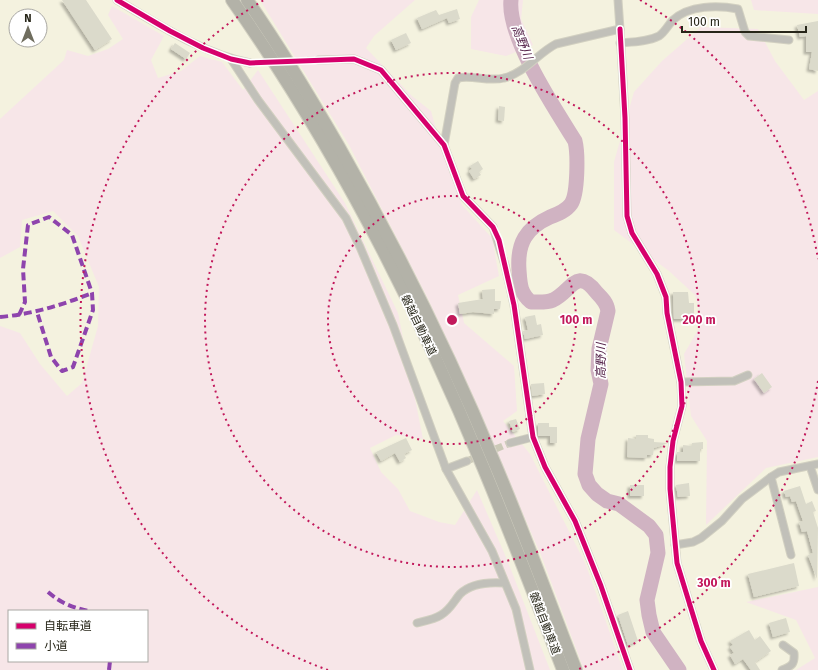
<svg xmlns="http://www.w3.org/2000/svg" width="818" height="670" viewBox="0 0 818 670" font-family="'Fira Sans','Noto Sans JP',sans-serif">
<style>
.green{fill:#f7e6e8;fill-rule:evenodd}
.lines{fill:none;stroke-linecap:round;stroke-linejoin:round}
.river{stroke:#d0b3c2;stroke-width:15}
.building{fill:#dbdacb;filter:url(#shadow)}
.minor-tunnel{stroke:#cbc9b7;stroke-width:7;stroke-dasharray:7 3.5;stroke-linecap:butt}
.minor-casing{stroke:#d2d0c1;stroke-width:9}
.motorway-casing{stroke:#d2d0c1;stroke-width:14}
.minor{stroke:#c1c0b9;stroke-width:7}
.motorway{stroke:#b3b2a8;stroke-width:12}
.quiet{stroke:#8e44ad;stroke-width:4;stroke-dasharray:8 4;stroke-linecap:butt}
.cycleway-casing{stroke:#fff;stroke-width:8}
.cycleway{stroke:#d6006c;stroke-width:5}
.ring{fill:none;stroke:#c2185b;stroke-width:2;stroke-dasharray:2 4}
.labels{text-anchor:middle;stroke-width:3.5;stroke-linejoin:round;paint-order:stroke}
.street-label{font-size:11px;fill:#272619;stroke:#fff}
.water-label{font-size:12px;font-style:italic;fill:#56244b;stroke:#fff}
.centre{fill:#c2185b;stroke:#fff;stroke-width:2}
.ring-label{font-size:12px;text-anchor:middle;font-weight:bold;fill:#c2185b;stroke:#fff;stroke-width:3.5;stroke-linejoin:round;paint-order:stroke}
</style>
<defs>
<filter id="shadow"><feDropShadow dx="-2.5" dy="2.5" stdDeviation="1" flood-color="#0004"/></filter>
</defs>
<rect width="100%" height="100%" fill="#f4f2df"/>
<g class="green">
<path d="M260,0H415L374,36L366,48L412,96L431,111L443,154L462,205L492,238L499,276L458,295L464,323L514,366L517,411L503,421L530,454L586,565L623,670H584L541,555L429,301L349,145Z"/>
<path d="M479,0H523L521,19L533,45L506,56L471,49V17Z"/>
<path d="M751,0H818V14L754,10Z"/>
<path d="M112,6L164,36L151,60L158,78L181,71L200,56L222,62L243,90L258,70L345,203L398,313L423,439L396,435L370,448L381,472L398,489L410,511L439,522L455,525L477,490L508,562L550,670H0V326L20,333L40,364L67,396L82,383L98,326L99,287L78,236L53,211L22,220L20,247L0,258V119L64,60L67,50L88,56L108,49L123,39L108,15ZM9,611H147V661H9Z"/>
<path d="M701,27L758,29L775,61L804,100L818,91V457L766,468L706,525L707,441L691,416L684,354L702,323L695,295L669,271L614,230V162L634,92L662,61Z"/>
<path d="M818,587V670H796L815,658L796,620L746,602Z"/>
</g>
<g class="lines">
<path class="river" d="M511,0C507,37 555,109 575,141C578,153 578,194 571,204C566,211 558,214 550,217C526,228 517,243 519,270C520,284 520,293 531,302C539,302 546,303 553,300C572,291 576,266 597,293C602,298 607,303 608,311L599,349L598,370L601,384L588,439L585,474L589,485L597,494L607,501L619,504L649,526L656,535L658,553L647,600L649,615L653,632L679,670"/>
</g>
<g class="building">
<path d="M62,0H86L112,39L95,50Z"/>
<path d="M457,9L460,19L449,23L447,18L422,29L417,18L436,10L439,15Z"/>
<path d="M818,21V71L809,69L812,52H806V36L800,37L797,25Z"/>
<path d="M406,33L411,43L396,50L391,40Z"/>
<path d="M175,43L190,53L186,59L171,49Z"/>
<path d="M499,106L505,107L504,121L498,120Z"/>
<path d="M478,161L483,169L479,172L481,175L474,179L469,171L472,169L470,166Z"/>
<path d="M495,289V301H501L500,309H494V314L473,312L460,314L458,303L483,299L482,290Z"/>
<path d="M673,292H688L689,303H694V319H674Z"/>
<path d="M535,315L537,325L541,324L543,335L525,339L523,331L528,330L525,317Z"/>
<path d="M762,373L772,387L764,393L754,379Z"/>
<path d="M544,383L545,394L532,396L531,384Z"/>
<path d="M516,419L520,429L513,432L509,421Z"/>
<path d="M538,423H549V427H557V443H550V436H538Z"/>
<path d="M636,435H648V438L654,439V442L668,443L654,448L653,455H647V458L627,457L628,438L636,439Z"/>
<path d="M406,438L412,450L404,454L406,458L400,462L395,453L381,461L376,452Z"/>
<path d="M703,442V449H700V461H677V452H683V445L692,446V443Z"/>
<path d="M689,483L690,496L678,497L676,485Z"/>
<rect x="630" y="485" width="14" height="11"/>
<path d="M800,486L806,504L812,501L816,511L813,512L818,528L817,579L808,555L813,553L807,531L802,532L799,522L803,521L796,501L792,502L790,496L786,497L784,491Z"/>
<path d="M794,563L799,586L754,597L748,574Z"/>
<path d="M628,611L638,641L628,645L618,615Z"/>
<path d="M786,618L790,632L773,637L769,623Z"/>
<path d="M749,630L755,640L760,636L771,651L755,662L760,670H751L743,659L735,664L730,655L734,653L730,647L733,645L730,641Z"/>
</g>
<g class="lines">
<g class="minor-tunnel">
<path d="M286,61L318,60"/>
<path d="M250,63L276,62"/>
<path d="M467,461L510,443"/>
</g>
<g class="minor-casing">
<g id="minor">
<path d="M117,0C160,25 201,53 250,63"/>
<path d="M620,29L625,118L627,216L632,233L657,274L666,297L667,313L681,382L682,406L673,441L670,467V489L677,563L701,641L714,670"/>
<path d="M620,43C632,42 647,42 659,36C665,32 668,25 673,20C689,5 718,5 738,9L745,32L749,36L789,40"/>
<path d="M231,59L258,100L346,218L360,247L393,325L446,469"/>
<path d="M318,60L354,59L381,70L444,145L463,196L493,227L505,265L514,305L533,437L545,467L575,521L601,586L630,670"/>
<path d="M444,145L455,83L458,78C473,75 489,82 504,78C525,73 538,53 556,44L620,29L618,0"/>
<path d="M681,382L734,381L748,375"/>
<path d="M510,443L533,437"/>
<path d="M467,461L446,469L492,551L516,609L530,670"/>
<path d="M810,466L818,490"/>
<path d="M771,477L791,555"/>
<path d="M675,545L693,542L701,538L722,521L742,499L771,477L779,472L818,464"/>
<path d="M417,623C425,621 435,619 441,615C450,610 454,601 460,594C471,583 490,582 504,583"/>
<path d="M782,670C792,666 795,664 794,653L783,645"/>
</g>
</g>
<g class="motorway-casing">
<g id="motorway">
<path d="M232,0C333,143 416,305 483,467C511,534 537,602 563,670"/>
<path d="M247,0C280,47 310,97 339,147C397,249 450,355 495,464C524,532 549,601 576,670"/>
</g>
</g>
<use href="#minor" class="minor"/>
<use href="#motorway" class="motorway"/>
<g class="quiet">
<path d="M19,315L25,302L23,269L28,225L49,217L72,235L92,293L93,310L73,367L62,371L51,357L37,312"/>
<path d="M0,317C33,314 62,305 92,293"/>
<path d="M48,592C61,603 71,607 88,611"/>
<path d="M109,670L110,661"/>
</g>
<g class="cycleway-casing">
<g id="cycleway">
<path d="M117,0L170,31L203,48L231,59L250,63L354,59L381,70L444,145L463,196L493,227L499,240L514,305L533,437L545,467L575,521L601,586L630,670"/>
<path d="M620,29L625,118L627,216L632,233L657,274L666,297L667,313L681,382L682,406L673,441L670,467V489L677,563L701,641L714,670"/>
</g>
</g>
<use href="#cycleway" class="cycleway"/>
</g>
<g class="ring">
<circle cx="452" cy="320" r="124"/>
<circle cx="452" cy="320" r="247"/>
<path d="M818 381A371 371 0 0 1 576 670M328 670A371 371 0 0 1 264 0M640 0A371 371 0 0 1 818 259"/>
</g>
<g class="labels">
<g class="street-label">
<text transform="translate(419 325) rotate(64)" y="4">磐越自動車道</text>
<text transform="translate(545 623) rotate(69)" y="4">磐越自動車道</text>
</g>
<g class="water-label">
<text transform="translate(522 42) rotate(69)" y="4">高野川</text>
<text transform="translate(601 361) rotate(-89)" y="4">高野川</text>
</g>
</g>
<circle cx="452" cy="320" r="6" class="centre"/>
<g class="ring-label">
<text x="576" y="324">100 m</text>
<text x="699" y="324">200 m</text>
<text x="714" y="587">300 m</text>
</g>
<rect x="8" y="610" width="140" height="52" fill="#ffffff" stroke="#a9a8a3"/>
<rect x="16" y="623" width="20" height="6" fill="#d6006c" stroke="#a9a8a3"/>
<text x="44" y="630" font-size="12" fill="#272619">自転車道</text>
<rect x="16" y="643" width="20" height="6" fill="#8e44ad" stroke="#a9a8a3"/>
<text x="44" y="650" font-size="12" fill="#272619">小道</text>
<g transform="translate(28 28)"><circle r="19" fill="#ffffff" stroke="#a9a8a3"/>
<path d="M0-3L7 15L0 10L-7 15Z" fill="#6f6d5e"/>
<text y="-6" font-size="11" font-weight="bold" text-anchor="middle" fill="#272619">N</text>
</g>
<path d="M682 26v6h124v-6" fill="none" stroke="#272619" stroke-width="2"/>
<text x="688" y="26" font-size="12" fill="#272619" stroke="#ffffff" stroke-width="3" paint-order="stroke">100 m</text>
</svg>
